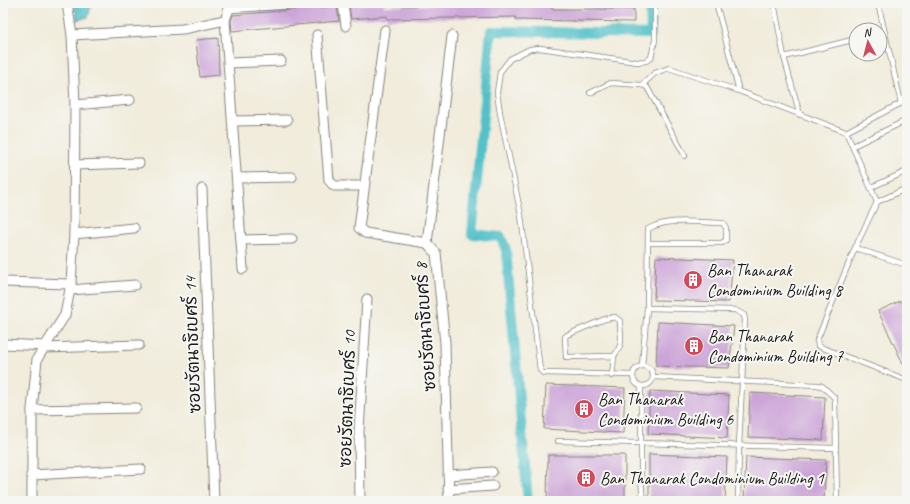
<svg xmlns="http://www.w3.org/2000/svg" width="910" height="504" viewBox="0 0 910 504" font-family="Caveat,'Playpen Sans Thai',sans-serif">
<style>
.water{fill:#53c1c9;stroke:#386e72}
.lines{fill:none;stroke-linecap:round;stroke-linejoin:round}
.canal{stroke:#53c1c9;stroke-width:10}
.building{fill:#cca4d8}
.service-casing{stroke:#86847c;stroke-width:6}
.minor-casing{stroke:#86847c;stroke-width:11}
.service{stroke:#fff;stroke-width:4.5}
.minor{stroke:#fff;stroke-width:9}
.labels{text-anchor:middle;stroke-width:4;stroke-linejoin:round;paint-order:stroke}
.poi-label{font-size:17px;fill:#1c1c1c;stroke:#f6f6f2;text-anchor:start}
.street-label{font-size:17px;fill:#1c1c1c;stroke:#f6f6f2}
</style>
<rect width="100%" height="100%" fill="#f6f6f2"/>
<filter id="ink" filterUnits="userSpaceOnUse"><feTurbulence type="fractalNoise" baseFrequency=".025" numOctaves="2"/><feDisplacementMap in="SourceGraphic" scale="8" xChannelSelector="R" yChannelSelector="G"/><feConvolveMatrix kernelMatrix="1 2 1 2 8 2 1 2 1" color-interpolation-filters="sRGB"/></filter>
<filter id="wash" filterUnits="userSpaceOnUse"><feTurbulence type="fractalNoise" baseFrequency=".012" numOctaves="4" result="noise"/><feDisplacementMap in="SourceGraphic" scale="16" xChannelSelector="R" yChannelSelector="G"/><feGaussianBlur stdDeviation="0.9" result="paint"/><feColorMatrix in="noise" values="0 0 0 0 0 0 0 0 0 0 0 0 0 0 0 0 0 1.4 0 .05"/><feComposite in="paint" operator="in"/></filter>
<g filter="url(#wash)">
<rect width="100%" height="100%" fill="#f1ecdb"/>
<path class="water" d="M74,3H92L88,17L77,20Z"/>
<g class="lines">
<path class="canal" d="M528,501L506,250L501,237L472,234L491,31L651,34L650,3"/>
</g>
<g id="blocks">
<g class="building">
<path d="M383,3L384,6L505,4V7L552,6V9H634V22L516,20V17L387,19V16L351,19L349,5Z"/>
<path d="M337,6L339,21L232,31L231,21L233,15Z"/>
<path d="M218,38L219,75L200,77L196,40Z"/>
<path d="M656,257L733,260L729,302L654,300Z"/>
<path d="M907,298V372L878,311Z"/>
<path d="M658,322L734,326L729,368L656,366Z"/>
<path d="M546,385L625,388L623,433L544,429Z"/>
<path d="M650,391L729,395L727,438L648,434Z"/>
<path d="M750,393L825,397L823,440L748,437Z"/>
<path d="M649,454L727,457L725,501L649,500Z"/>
<path d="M548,455H625V501L547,500Z"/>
<path d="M746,457L826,460L824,501H744Z"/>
</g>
</g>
</g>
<g filter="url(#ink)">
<use href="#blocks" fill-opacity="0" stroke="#86847c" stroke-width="1"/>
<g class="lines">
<g class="service-casing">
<g id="service">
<path d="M716,3L739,91"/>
<path d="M774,3L784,57L800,115"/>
<path d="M878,3L901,103"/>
<path d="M784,57L856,39"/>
<path d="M642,85L655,73L669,68L739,91L846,132L877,202L855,248L817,340L818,346L907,380"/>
<path d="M590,93L611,83L642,85L647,87L685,156"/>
<path d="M846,132L907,100"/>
<path d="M853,146L907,120"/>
<path d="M872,187L907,171"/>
<path d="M877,202L907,188"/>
<path d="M855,248L907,265"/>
<path d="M647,308L735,310L744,315L745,320L739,446L738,501"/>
<circle cx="643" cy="376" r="10"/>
<path d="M642,366L647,308L648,229C669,217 699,223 723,223L726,228V240L722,243H648"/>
<path d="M633,375L543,373L540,370L521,215L500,113L497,92L500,72L510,59L530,49L540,48L637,62L646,61L651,58L655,40V3"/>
<path d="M612,376L614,356L566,357L565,337L567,335L605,319L615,317L620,321C620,338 625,341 614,356"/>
<path d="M654,377L817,385L822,386L835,398L837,501"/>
<path d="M641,386V473L642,492L645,501"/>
<path d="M558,441L836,448"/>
</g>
</g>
<g class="minor-casing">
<g id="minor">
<path d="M228,3V12L225,20L243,269"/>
<path d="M343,3L346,26"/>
<path d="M228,8L303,3"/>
<path d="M385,30L359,228L365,233L427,243"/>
<path d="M72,35L183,29L225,20"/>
<path d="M317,35L329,180L334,186H364"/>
<path d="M229,63L281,61"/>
<path d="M75,105L130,100"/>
<path d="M233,121L287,120"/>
<path d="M75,165L139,163"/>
<path d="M237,178L292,177"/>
<path d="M202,189L214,501"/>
<path d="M74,234L134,228"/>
<path d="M241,240L292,239"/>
<path d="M3,282L71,284"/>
<path d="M70,290L135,285"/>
<path d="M3,344L46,346"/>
<path d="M45,348L139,345"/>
<path d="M32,410L136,408"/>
<path d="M31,475L141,469"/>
<path d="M448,475L492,472"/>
<path d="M448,489L493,486"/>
<path d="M32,501V410L37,359L65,315L71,284L74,234L75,105L72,35L67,3"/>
<path d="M360,501L359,431L367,299"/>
<path d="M449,501L445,343L436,253L427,243L452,36"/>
</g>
</g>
<use href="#service" class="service"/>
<use href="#minor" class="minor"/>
</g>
</g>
<defs>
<g id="building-disc" transform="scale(1)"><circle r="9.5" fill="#d1495b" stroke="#f6f6f2"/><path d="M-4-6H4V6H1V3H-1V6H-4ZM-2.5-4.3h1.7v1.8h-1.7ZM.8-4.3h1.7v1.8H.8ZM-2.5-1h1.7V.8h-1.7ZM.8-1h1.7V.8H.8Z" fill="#fff"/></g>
</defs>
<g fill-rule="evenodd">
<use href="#building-disc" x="693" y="280"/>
<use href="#building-disc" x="694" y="346"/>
<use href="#building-disc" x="584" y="409"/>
<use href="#building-disc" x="586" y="478"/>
</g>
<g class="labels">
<g class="poi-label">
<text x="707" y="276">Ban Thanarak<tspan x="707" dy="20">Condominium Building 8</tspan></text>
<text x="708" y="342">Ban Thanarak<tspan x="708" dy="20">Condominium Building 7</tspan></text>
<text x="598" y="405">Ban Thanarak<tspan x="598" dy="20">Condominium Building 6</tspan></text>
<text x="600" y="484">Ban Thanarak Condominium Building 1</text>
</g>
<g class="street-label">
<text transform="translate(425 327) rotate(-94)" y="6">ซอยรัตนาธิเบศร์ 8</text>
<text transform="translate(192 345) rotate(-92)" y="6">ซอยรัตนาธิเบศร์ 14</text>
<text transform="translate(347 399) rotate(-88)" y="6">ซอยรัตนาธิเบศร์ 10</text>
</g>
</g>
<rect width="910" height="504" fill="none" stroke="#f6f6f2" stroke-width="16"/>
<g transform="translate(868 42) rotate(353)"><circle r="19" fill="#f6f6f2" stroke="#9f9f9c"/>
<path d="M0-3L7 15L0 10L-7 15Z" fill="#d1495b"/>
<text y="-6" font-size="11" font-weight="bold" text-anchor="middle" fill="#1c1c1c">N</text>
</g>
</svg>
